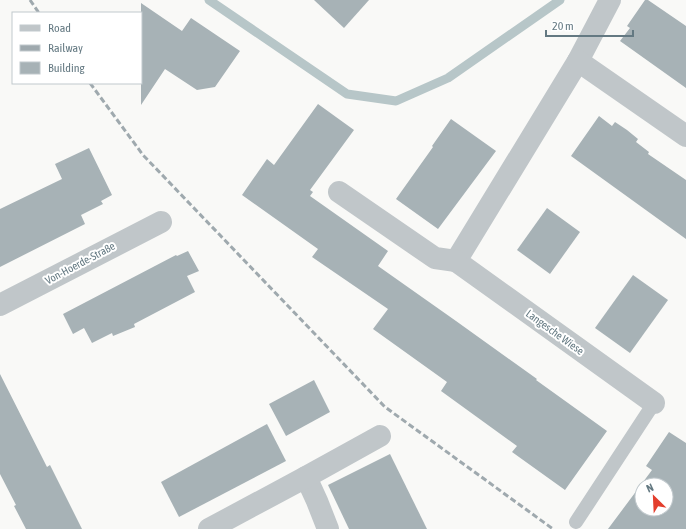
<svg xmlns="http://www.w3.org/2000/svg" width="686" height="529" viewBox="0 0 686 529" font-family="'Asap Condensed',sans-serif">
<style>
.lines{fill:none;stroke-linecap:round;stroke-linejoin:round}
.stream{stroke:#b7c6c8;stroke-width:9}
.building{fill:#a7b2b6;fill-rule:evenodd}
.lane{stroke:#c0c6c9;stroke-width:14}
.street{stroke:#c0c6c9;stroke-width:22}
.rail{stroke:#9fa9ae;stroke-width:3;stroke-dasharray:6 3;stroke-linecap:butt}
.labels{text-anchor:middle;stroke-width:4;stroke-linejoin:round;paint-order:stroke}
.street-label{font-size:11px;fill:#647982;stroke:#fff}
</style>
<rect width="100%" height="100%" fill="#f9f9f7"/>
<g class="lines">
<path class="stream" d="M209,0L347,94L396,101L448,78L560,0"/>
</g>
<g class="building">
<path d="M314,0H369L344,28Z"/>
<path d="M645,0H648L686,26V88L620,41L630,28L627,26Z"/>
<path d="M141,3L182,31L191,18L240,51L215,87L197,90L165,69L141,105Z"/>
<path d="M318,104L354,130L310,190L313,192L310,196L388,251L378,266L456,321L537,379L536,380L607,431L565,490L512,452L517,446L441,391L447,382L373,329L388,309L312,257L318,249L242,195L267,159L274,165Z"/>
<path d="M599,116L612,126L615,122L627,130L638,139L636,142L649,152L648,154L686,180V239L571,156Z"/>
<path d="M451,119L496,151L438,229L396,199L433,147L432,146Z"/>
<path d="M89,148L112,195L101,201L103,204L81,215L85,224L0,267V209L62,179L55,164Z"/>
<path d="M547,208L580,232L550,274L517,250Z"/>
<path d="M188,251L199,271L187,276L195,292L134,324L135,327L113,336L112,333L92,343L84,328L73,334L63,314L176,255L177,256Z"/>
<path d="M633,275L668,300L630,353L595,328Z"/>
<path d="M0,374L47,467L50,465L82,529H26L14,506L16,505L0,474Z"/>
<path d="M314,380L330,412L286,436L269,404Z"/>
<path d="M267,424L286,461L179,517L161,482Z"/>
<path d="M669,432L686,443V529H608L652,470L646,466ZM642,485H666V509H642Z"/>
<path d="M390,454L427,529H349L328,485Z"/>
</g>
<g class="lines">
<path class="lane" d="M576,522L654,403"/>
<g class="street">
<path d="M610,0L578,61L456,261L654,403"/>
<path d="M578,61L686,136"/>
<path d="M339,192L435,258L456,261"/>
<path d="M0,305L161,222"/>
<path d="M306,477L317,501L328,529"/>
<path d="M209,529L306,477L380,436"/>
</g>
<g class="rail">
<path d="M30,0L39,13"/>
<path d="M90,83L143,155L385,407L553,529"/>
</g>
</g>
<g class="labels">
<g class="street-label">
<text transform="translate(80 263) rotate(-28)" y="4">Von-Hoerde-Straße</text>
<text transform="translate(555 332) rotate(36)" y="4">Langesche Wiese</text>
</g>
</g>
<rect x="12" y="12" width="130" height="72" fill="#ffffff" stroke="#c1c9cd"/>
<rect x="20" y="25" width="20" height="6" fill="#c0c6c9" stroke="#c1c9cd"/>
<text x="48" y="32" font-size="12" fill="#647982">Road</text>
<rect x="20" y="45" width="20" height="6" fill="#9fa9ae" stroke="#c1c9cd"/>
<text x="48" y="52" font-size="12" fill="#647982">Railway</text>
<rect x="20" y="62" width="20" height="12" fill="#a7b2b6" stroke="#c1c9cd"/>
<text x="48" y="72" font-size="12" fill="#647982">Building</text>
<g transform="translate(654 497) rotate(336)"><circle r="19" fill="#ffffff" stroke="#c1c9cd"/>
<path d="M0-3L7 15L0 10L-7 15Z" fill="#e33e2d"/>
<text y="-6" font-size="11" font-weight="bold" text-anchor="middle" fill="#647982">N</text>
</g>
<path d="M546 30v6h87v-6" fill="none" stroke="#647982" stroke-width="2"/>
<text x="552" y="30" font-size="12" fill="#647982" stroke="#ffffff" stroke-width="3" paint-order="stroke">20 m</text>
</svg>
